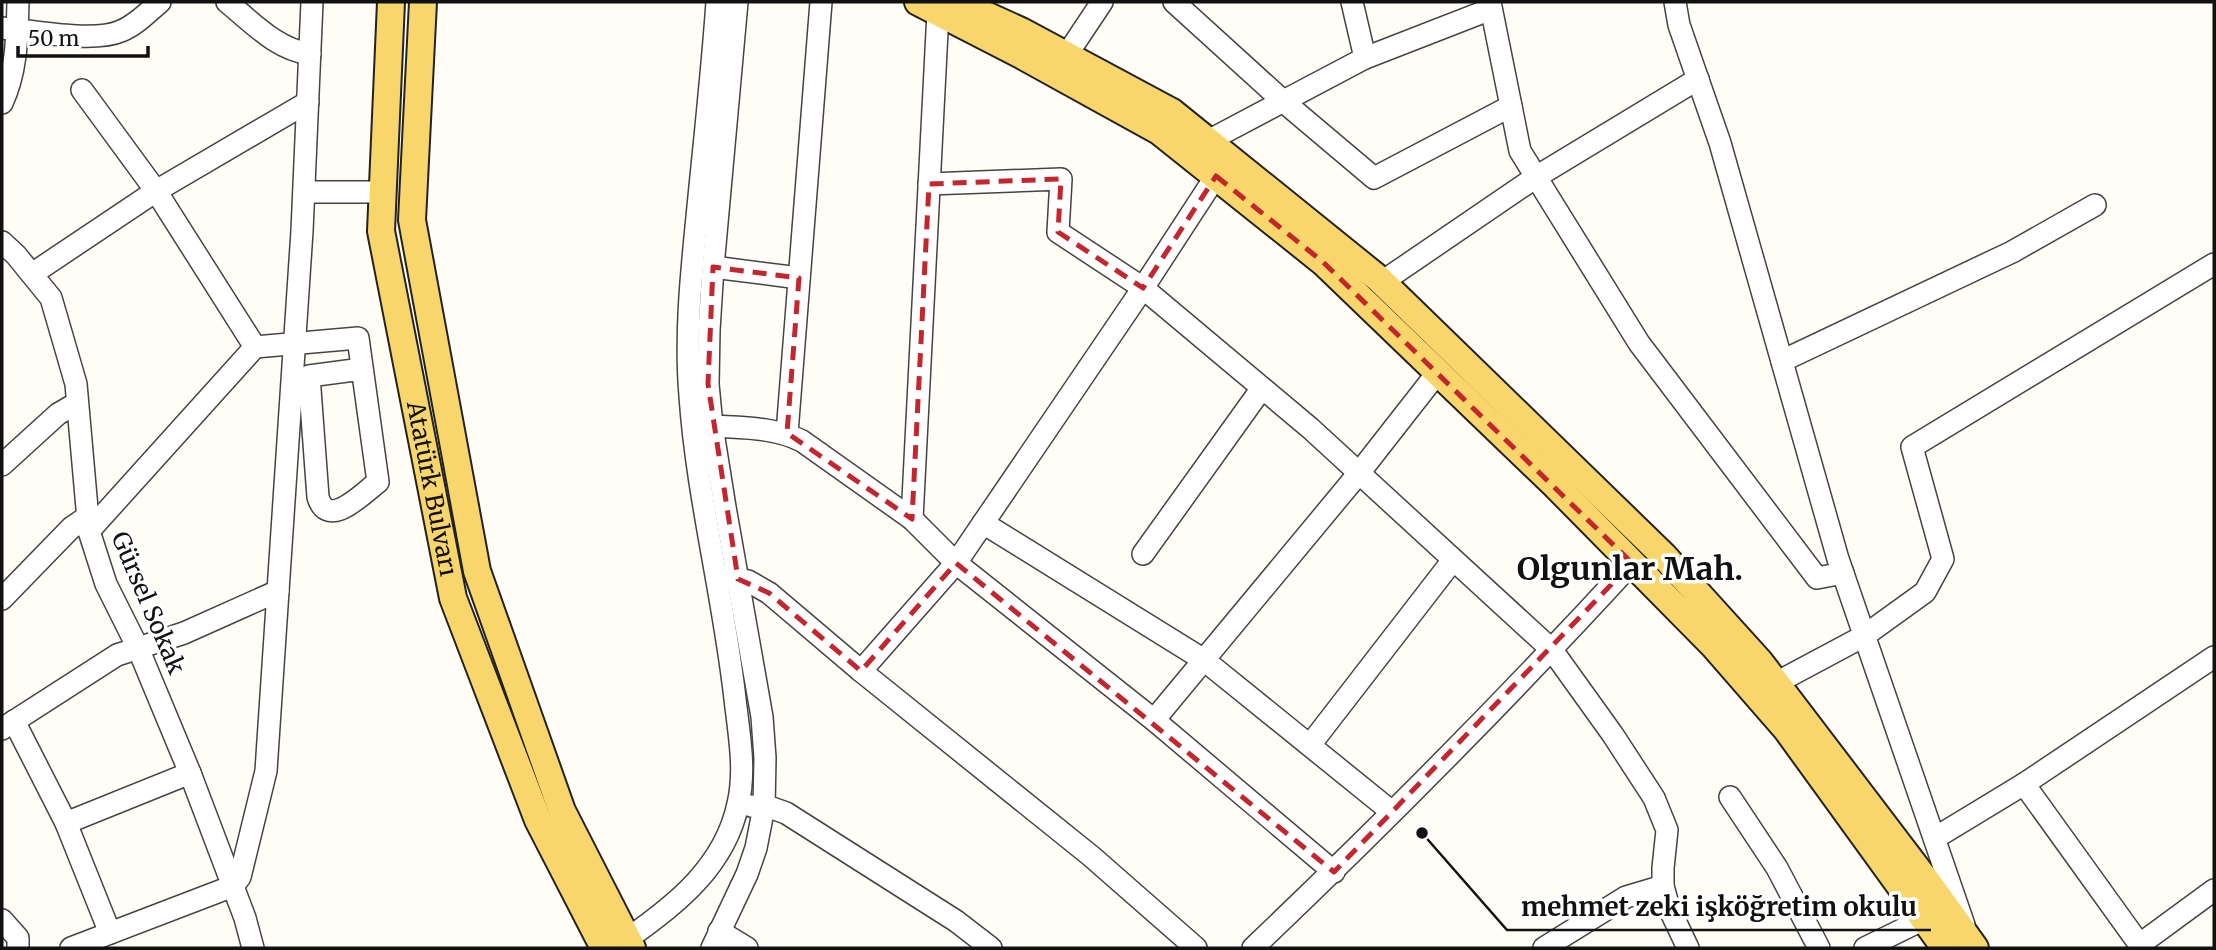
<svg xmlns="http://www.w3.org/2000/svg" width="2216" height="950" viewBox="0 0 2216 950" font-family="Merriweather,serif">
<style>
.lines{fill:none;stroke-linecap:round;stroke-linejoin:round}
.minor-casing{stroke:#444;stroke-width:24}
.major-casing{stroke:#222;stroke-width:30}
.minor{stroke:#fff;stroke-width:21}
.major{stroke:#f9d66b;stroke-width:26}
.marked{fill:none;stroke:#c4262e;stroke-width:5;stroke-dasharray:14 9;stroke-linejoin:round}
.labels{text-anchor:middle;stroke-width:7;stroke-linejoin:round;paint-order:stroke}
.street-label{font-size:24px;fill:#111;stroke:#fff}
.district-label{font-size:32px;font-weight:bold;fill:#111;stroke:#fff}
.leader{fill:none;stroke:#111;stroke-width:2.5}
.callout-dot{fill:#111;stroke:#fff;stroke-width:2.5}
.callout-label{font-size:26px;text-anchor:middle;font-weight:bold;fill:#111;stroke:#fff;stroke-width:7;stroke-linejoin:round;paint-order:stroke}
</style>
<rect width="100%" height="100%" fill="#fffdf5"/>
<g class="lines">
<g class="minor-casing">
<g id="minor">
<path d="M227,2C253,23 276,49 310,54"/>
<path d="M1174,2L1284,102L1374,178L1511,106"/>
<path d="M1490,2L1520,151L1639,343L1817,578L1843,573"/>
<path d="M1675,2L1679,25L1720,143L1838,559L1964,925"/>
<path d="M2,28C33,31 94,43 121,31C136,25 148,12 160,2"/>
<path d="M1066,56L1102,2"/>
<path d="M1365,58L1491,9"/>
<path d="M82,90L156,191L255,347L89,531"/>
<path d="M2,103C17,71 17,37 18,2"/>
<path d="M1208,141L1365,58L1352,2"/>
<path d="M929,184L1061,179L1058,232L1143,288L1310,428L1552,650L1613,735L1654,798L1667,830L1663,868V886L1669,908L1688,948"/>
<path d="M304,192H382"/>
<path d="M2,242L16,255L51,298L76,384L89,531L106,584L138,648L190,773L245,918L253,948"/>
<path d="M713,267L799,278"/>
<path d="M32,274L156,191L308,102"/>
<path d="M1382,282L1536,177L1698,79"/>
<path d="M255,347L358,338L378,482C363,493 328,531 318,497L309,376L362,369"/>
<path d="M1782,361L2012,252L2095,205"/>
<path d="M712,426C743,428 774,427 802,441L912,519L956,563L1154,720L1334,872"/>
<path d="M787,433L821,2"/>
<path d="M2,465L58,414L77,403"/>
<path d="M912,519L938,12"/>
<path d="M983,523L1204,660L1392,812"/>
<path d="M1143,554L1262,388"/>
<path d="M728,577L748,581L769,593L861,671L1091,856L1196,948"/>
<path d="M2,599L71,528L87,517"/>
<path d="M861,671L956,563L1143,288L1216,176"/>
<path d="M1776,683L1864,636L1925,592L1943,559L1912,447L2214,264"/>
<path d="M1154,720L1359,473L1438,372"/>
<path d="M14,721L66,823L110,933"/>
<path d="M2,729L117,655L184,633L278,591"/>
<path d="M1310,745L1453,560"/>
<path d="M2024,784L2142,948"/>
<path d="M1730,797L1777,868L1819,948"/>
<path d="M751,806L772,808L786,813L956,921L991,948"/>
<path d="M66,823L190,773"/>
<path d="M1935,838L2024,784L2214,657"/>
<path d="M2,920L18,938V948"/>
<path d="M719,931L747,948"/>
<path d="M627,939C676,905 725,866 738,804C746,770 739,734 735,699C724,598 697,497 690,396C685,336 691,277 697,217C704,145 712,74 717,2"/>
<path d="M2139,945L2214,890"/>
<path d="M71,948L233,886L240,877L266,771L302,231L312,2"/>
<path d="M712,948L747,874L756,848L764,807L765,758L762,717L725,507L712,426L708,384L709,330L713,267L737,2"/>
<path d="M1253,948C1383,824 1510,696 1632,563"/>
<path d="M1544,948L1626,897L1663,886"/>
<path d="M1865,948L1924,919"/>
</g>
</g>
<g class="major-casing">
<g id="major">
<path id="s1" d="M391,2L381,231L453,598L538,820L604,948"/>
<path d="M423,2L412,220L477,571L562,811L632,948"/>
<path d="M918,2L1023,56L1159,131L1323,262L1556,486L1713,645L1787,730L1945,948"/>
<path d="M957,2L1021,31L1172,112L1379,279L1664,556L1760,662L1932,888L1975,948"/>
</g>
</g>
<use href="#minor" class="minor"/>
<use href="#major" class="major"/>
</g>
<path class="marked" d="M1216,176L1323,262L1632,563L1334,872L956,563L861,671L769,593L738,579L708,384L713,267L799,278L787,433L912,519L929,184L1061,179L1058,232L1143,288Z"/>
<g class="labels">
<g class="street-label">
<text dy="8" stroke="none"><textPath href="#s1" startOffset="492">Atatürk Bulvarı</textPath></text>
<text transform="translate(148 603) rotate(67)" y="8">Gürsel Sokak</text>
</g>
<g class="district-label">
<text x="1630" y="580">Olgunlar Mah.</text>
</g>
</g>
<path class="leader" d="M1422 833L1507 930H1931"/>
<circle class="callout-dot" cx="1422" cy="833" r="7"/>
<g class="callout-label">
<text x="1719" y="916">mehmet zeki işköğretim okulu</text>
</g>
<rect width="2216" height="950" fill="none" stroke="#111111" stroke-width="7"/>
<path d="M18 46v10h130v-10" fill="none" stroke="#111111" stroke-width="3.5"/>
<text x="28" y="46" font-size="21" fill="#111111" stroke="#ffffff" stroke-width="5" paint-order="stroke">50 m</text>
</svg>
